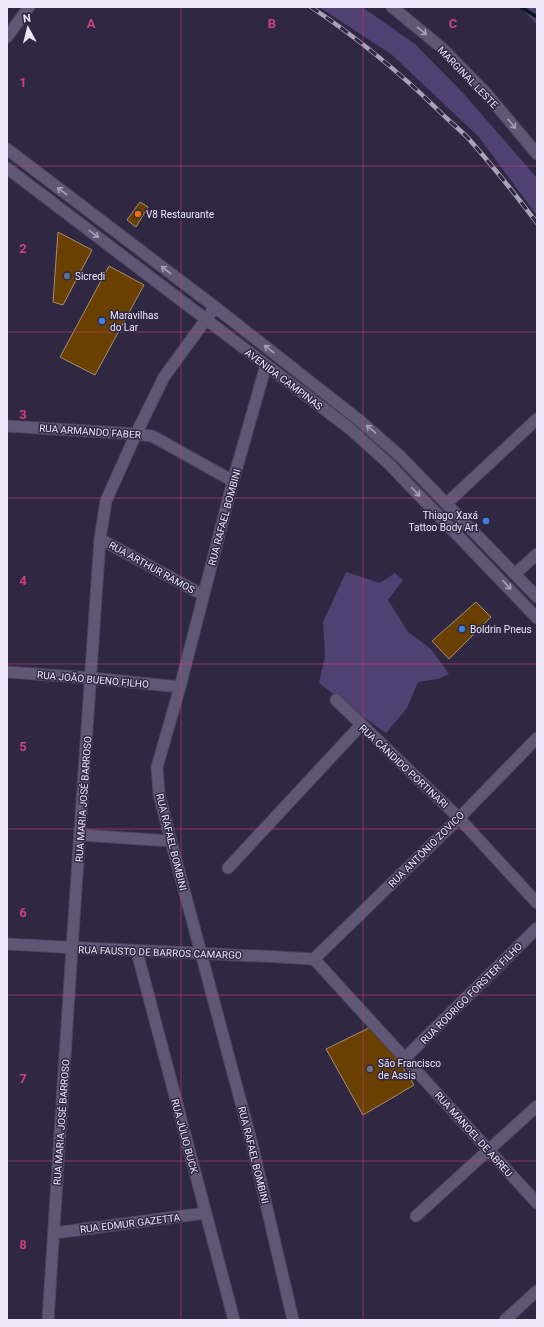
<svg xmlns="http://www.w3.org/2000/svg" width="544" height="1327" viewBox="0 0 544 1327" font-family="Roboto,sans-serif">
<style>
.green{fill:#504172}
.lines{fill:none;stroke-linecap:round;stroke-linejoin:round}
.stream{stroke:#001c21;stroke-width:3.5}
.building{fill:#694000;stroke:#a58c71}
.minor-casing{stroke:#4b445b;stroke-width:13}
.secondary-casing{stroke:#4b445b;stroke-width:13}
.minor{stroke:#605776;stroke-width:11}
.secondary{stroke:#605776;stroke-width:11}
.rail-casing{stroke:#a8a3b8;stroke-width:4.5}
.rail{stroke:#302843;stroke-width:3;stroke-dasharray:9;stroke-linecap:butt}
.oneway{stroke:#a69fb8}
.grid{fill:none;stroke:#ca417b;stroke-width:1;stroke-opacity:0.55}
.food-dot{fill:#e8710a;stroke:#302843;stroke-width:1.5}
.service-dot{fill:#5c6f8a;stroke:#302843;stroke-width:1.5}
.shop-dot{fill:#3f7fe0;stroke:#302843;stroke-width:1.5}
.worship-dot{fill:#6b7280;stroke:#302843;stroke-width:1.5}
.labels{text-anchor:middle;stroke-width:3;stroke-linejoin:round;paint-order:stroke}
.street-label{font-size:10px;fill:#ebe7f9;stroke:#302843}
.poi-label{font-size:10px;fill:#ebe7f9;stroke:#302843;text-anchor:start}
.grid-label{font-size:13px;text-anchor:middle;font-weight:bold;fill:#ca417b;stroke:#302843;stroke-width:3;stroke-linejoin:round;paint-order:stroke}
</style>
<rect width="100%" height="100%" fill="#302843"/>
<g class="green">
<path d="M319,7H362L415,44L463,93L537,178V216L479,137L391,54Z"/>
<path d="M520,7H537V24Z"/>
<path d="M346,572L380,583L395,573L403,580L388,600L408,632L431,649L449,674L438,679L418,682L407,708L386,733L362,716L319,683L325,656L323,622Z"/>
</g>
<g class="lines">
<path class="stream" d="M521,7L537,17"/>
</g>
<g class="building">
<path d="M140,202L148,207L136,227L127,220Z"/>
<path d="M58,232L92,250L63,305L53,302Z"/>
<path d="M109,266L144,285L95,375L60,357Z"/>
<path d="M476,602L491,617L449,659L432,641Z"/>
<path d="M369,1028L393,1052L414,1085L363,1115L326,1049Z"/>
</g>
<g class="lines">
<g class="minor-casing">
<g id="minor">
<path d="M7,37L29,7"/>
<path d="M266,365L233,481L180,687L157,767L159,794L171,841L252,1144L293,1320"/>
<path d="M7,426L136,434L152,436L233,481"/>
<path d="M447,503L537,419"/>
<path d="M100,539L203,595"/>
<path d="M515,574L537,554"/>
<path d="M7,672L91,678L180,687"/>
<path d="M336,700L459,818L537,903"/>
<path d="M81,835L171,841"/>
<path d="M228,868L361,725"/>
<path d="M7,944C109,950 212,953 314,959"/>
<path d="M137,952L234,1320"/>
<path d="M314,959L537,1203"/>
<path d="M314,959L459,818L537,738"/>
<path d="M405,1058L537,928"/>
<path d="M416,1216L537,1106"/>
<path d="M54,1233L206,1213"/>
<path d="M48,1320L72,948L100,539L106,501L136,434L164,377L215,307"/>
<path d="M505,1320L537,1291"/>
</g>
</g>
<g class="secondary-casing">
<g id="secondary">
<path d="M392,7L442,48L486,93L537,154"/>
<path d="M7,149L215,307L359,420L400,456L537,597"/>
<path d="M7,168L349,428L389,464L537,618"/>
</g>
</g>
<use href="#minor" class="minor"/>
<use href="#secondary" class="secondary"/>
<g class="rail-casing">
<path id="rail" d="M311,7C356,37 398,71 437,109C447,119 458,128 468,138C492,165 515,194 537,223"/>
</g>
<use href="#rail" class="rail"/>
</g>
<defs><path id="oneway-shaft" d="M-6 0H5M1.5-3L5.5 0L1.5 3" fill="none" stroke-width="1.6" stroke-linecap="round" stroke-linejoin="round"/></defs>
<g class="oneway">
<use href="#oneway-shaft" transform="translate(422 31) rotate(39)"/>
<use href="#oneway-shaft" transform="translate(512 124) rotate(50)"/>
<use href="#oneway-shaft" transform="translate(62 191) rotate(-143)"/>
<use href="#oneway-shaft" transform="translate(94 234) rotate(37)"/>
<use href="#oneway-shaft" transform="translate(166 270) rotate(-143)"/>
<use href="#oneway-shaft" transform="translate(269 349) rotate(-142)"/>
<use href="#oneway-shaft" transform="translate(371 429) rotate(-140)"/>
<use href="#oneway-shaft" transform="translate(416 492) rotate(46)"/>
<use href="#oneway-shaft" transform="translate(507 585) rotate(47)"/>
</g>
<path class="grid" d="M181,7V1320M363,7V1320M7,166H537M7,332H537M7,498H537M7,664H537M7,829H537M7,995H537M7,1161H537"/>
<circle class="food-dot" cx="138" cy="214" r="4"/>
<circle class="service-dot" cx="67" cy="276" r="4"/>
<g class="shop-dot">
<circle cx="102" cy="321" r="4"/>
<circle cx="486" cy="521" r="4"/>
<circle cx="462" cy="629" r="4"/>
</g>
<circle class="worship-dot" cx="370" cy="1069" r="4"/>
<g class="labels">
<g class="street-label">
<text transform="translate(468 77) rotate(46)" y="4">MARGINAL LESTE</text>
<text transform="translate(284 379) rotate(37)" y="4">AVENIDA CAMPINAS</text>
<text transform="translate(90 431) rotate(4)" y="4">RUA ARMANDO FABER</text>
<text transform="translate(224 517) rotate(-75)" y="4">RUA RAFAEL BOMBINI</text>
<text transform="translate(152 567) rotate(29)" y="4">RUA ARTHUR RAMOS</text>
<text transform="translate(93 679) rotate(5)" y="4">RUA JOÃO BUENO FILHO</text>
<text transform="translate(404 766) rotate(43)" y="4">RUA CÂNDIDO PORTINARI</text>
<text transform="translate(83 799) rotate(-86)" y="4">RUA MARIA JOSÉ BARROSO</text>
<text transform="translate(172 842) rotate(76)" y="4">RUA RAFAEL BOMBINI</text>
<text transform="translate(426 849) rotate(-45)" y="4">RUA ANTÔNIO ZOVICO</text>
<text transform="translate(160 952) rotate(2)" y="4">RUA FAUSTO DE BARROS CAMARGO</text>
<text transform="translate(471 993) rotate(-45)" y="4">RUA RODRIGO FORSTER FILHO</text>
<text transform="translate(61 1122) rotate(-86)" y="4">RUA MARIA JOSÉ BARROSO</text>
<text transform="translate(474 1134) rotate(48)" y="4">RUA MANOEL DE ABREU</text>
<text transform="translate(185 1136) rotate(75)" y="4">RUA JÚLIO BUCK</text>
<text transform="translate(254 1155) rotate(76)" y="4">RUA RAFAEL BOMBINI</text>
<text transform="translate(130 1223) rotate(-7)" y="4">RUA EDMUR GAZETTA</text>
</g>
<g class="poi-label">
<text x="146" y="218">V8 Restaurante</text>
<text x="75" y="280">Sicredi</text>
<text x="110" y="319">Maravilhas<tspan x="110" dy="12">do Lar</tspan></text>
<text x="478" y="519" text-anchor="end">Thiago Xaxá<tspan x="478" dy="12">Tattoo Body Art</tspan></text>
<text x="470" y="633">Boldrin Pneus</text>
<text x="378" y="1067">São Francisco<tspan x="378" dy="12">de Assis</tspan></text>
</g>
</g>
<g class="grid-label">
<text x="91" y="28">A</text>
<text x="272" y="28">B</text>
<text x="453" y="28">C</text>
<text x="23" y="87">1</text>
<text x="23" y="253">2</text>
<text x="23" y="419">3</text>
<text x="23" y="585">4</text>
<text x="23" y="751">5</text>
<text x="23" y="917">6</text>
<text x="23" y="1083">7</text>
<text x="23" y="1249">8</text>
</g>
<rect width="544" height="1327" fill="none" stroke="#ebe7f9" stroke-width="16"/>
<g transform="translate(28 28) rotate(353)" stroke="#302843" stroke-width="3" paint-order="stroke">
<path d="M0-3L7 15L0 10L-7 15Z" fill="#ebe7f9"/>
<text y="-6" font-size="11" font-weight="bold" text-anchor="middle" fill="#ebe7f9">N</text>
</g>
</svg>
